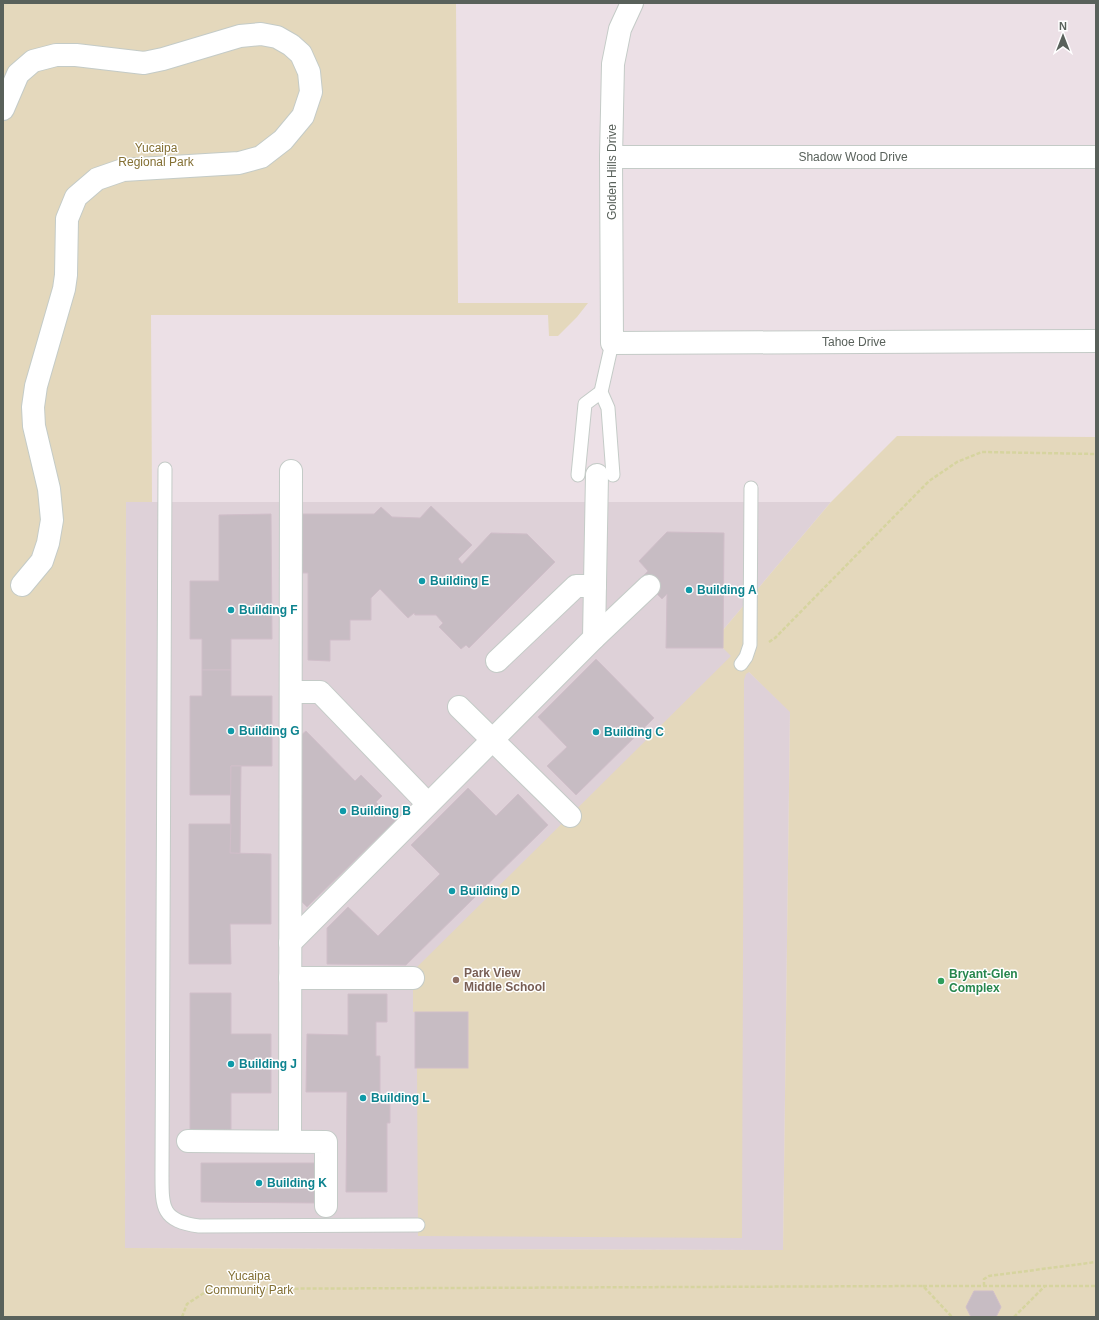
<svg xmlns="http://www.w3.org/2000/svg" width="1099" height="1320" viewBox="0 0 1099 1320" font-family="Helvetica,sans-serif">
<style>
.education{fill:#ded1d8}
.green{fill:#e4d8bc}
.building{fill:#c7bcc3;stroke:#d0bec9}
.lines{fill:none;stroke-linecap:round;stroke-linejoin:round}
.lane-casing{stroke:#c4cbc7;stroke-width:15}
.street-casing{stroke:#c4cbc7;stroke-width:24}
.path{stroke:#d6d49f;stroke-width:2.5;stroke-dasharray:4 2;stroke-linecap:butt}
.lane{stroke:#fff;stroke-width:13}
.street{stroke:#fff;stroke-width:22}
.culture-dot{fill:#0f9aa8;stroke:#fff;stroke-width:1.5}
.education-dot{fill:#8d6e63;stroke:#fff;stroke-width:1.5}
.leisure-dot{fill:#2e9e5b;stroke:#fff;stroke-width:1.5}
.labels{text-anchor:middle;stroke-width:3;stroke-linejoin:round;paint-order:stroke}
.park-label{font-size:12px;fill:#847034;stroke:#fff}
.street-label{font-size:12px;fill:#59615b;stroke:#fff}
.culture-label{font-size:12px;font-weight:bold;fill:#0d838f;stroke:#fff;text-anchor:start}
.education-label{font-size:12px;font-weight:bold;fill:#785e54;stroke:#fff;text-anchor:start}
.leisure-label{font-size:12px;font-weight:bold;fill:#27864d;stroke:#fff;text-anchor:start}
</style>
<rect width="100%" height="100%" fill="#ece0e6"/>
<path class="education" d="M126,502H831L723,630L749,672L790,711L783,1250L125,1248Z"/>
<path class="green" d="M3,3H456L458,303H588L577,317L558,336H549L548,315H151L152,502H126L125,1248L783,1250L790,712L749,672L746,674L744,680L742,1238L418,1236L417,1068H468V1013L413,1012V971L731,656L723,648V630L831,502L897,436L1096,437V1317H3Z"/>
<g class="building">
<path d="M431,506L472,545L458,559L462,564L491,533L527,534L555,562L469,648L466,645L461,649L439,627L443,623L436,615H415L414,613L408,618L380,589L371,598V620H350V640H330V661L308,660V573H300V514H374L381,507L392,517L420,518Z"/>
<path d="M271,514L272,639H231V670H202V639H190V581H219V515Z"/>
<path d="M667,532L724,533L723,648H666L667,594L662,599L641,578L648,571L639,561Z"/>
<path d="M596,659L654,718L576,795L547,766L567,747L538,717Z"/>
<path d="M202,670H231V696H272V766H231V795H190V696H202Z"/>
<path d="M306,731L355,781L361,775L382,796L376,802L395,821L307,907L300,900V736Z"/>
<path d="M231,766H241L240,854L230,853Z"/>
<path d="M468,788L496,816L518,794L548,825L406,965L327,964V928L348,907L378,936L440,874L411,845Z"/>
<path d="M189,824H231L230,853L271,854V924H230L231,964H189Z"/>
<path d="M190,993H231V1034H271V1093H231V1133H190Z"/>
<path d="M348,994H387V1022H376V1056H380V1104H390V1123H387V1192H346L347,1092H306L307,1034L348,1035Z"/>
<rect x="415" y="1012" width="53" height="56"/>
<path d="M201,1163H318V1203L201,1202Z"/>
<path d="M974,1291H993L1001,1307L996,1317H971L966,1307Z"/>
</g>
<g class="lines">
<g class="lane-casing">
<g id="lane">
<path d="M612,343L601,392L608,408L613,475"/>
<path d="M165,469L162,1173C162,1207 161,1221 199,1226L418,1225"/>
<path d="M578,475L585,404L601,392"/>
<path d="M741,664L746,657L750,645L751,488"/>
</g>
</g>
<g class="street-casing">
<g id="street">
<path d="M632,3L620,29L613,64L611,157L612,343L1096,341"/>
<path d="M3,109L18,74L33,61L56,55H76L144,63L163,59L240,36L261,34L277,37L291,45L301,54L309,72L311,92L303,116L283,140L261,157L239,163L123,170L97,179L76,197L67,219L66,275L64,289L36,386L33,407L34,426L49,489L52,520L48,543L42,561L22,585"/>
<path d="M611,157H1096"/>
<path d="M594,638L649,586"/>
<path d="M497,661L576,586H595"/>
<path d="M291,692H320L428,804"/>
<path d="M459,707L570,816"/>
<path d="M290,943L594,638L597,475"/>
<path d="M290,978H413"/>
<path d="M188,1141L326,1142V1206"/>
<path d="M290,1141L291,471"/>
</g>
</g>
<g class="path">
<path d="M769,642L775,638L929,481L957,462L982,452L1096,454"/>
<path d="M923,1286H1096"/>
<path d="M984,1286V1279L989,1276L1096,1262"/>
<path d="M182,1317L187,1304L210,1289L923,1286L952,1317"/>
<path d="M1014,1317L1045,1286"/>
</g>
<use href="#lane" class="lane"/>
<use href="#street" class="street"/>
</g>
<g class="culture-dot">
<circle cx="422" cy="581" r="4"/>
<circle cx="689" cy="590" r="4"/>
<circle cx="231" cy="610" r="4"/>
<circle cx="231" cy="731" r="4"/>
<circle cx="596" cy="732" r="4"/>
<circle cx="343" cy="811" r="4"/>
<circle cx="452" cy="891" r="4"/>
<circle cx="231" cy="1064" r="4"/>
<circle cx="363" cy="1098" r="4"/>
<circle cx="259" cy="1183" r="4"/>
</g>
<circle class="education-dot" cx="456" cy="980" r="4"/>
<circle class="leisure-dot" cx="941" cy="981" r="4"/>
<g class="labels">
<g class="park-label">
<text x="156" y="152">Yucaipa<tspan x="156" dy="14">Regional Park</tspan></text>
<text x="249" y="1280">Yucaipa<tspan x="249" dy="14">Community Park</tspan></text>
</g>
<g class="street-label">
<text x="853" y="161">Shadow Wood Drive</text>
<text transform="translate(612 172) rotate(-90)" y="4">Golden Hills Drive</text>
<text x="854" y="346">Tahoe Drive</text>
</g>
<g class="culture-label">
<text x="430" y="585">Building E</text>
<text x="697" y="594">Building A</text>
<text x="239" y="614">Building F</text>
<text x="239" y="735">Building G</text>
<text x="604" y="736">Building C</text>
<text x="351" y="815">Building B</text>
<text x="460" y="895">Building D</text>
<text x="239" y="1068">Building J</text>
<text x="371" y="1102">Building L</text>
<text x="267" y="1187">Building K</text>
</g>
<g class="education-label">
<text x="464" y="977">Park View<tspan x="464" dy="14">Middle School</tspan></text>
</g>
<g class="leisure-label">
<text x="949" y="978">Bryant-Glen<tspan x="949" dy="14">Complex</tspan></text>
</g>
</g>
<rect width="1099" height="1320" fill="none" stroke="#59615b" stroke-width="8"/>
<g transform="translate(1063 36)" stroke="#ffffff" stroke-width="3" paint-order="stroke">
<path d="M0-3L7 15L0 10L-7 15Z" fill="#59615b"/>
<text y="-6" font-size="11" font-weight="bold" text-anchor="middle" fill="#59615b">N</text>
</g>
</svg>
